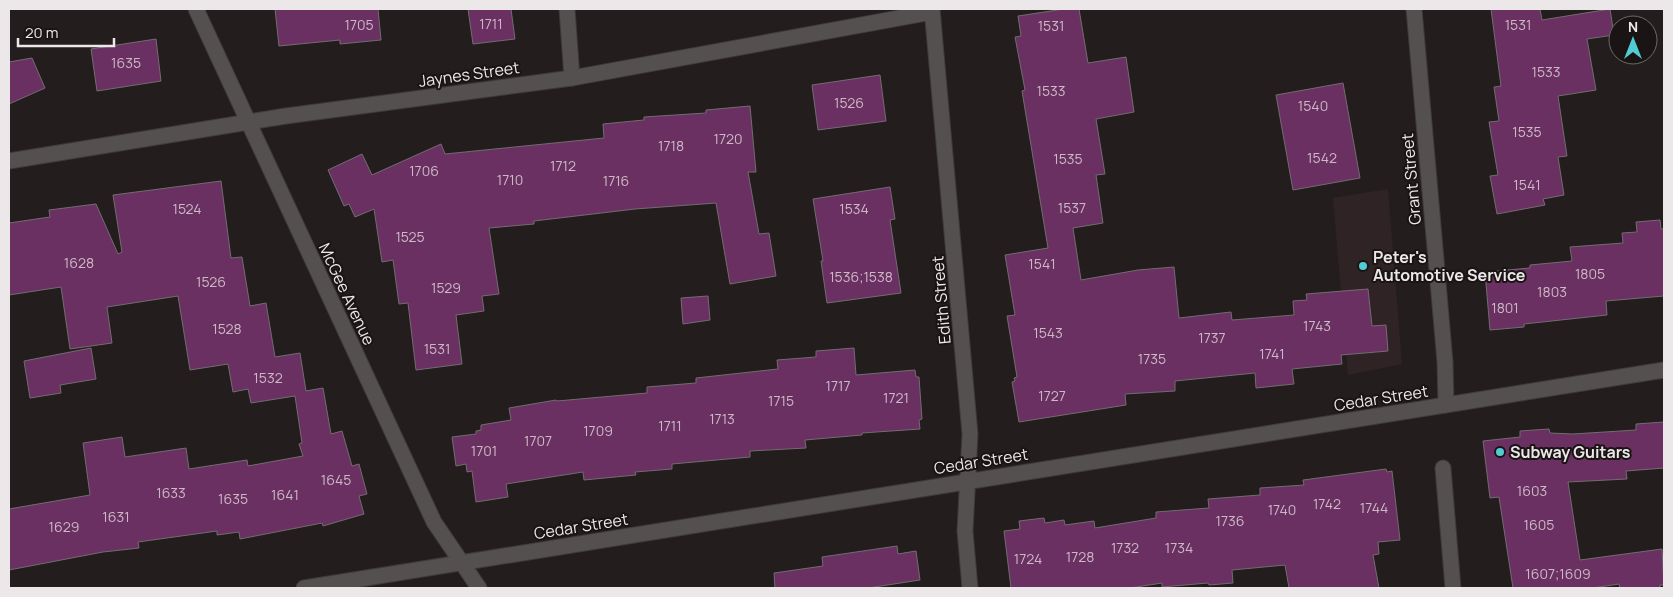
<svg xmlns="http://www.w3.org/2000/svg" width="1673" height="597" viewBox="0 0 1673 597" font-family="Manrope,sans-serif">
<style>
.built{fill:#302325}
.building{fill:#6b3062;stroke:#726c71}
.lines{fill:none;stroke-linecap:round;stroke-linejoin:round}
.minor-casing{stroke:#3f393a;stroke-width:17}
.minor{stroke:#53504f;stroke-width:15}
.poi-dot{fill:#51ccd3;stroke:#1a1415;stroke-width:2}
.labels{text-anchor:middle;stroke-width:4;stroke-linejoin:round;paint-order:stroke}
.number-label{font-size:14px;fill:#ccb9c6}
.street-label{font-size:16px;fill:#ece7e8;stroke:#1a1415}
.poi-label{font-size:16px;font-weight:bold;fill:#ece7e8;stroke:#1a1415;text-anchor:start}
</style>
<rect width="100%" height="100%" fill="#231d1e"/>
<path class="built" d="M1388,189L1402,364L1348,375L1333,198Z"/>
<g class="building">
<path d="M275,9H378L381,40L340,44V40L279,46Z"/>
<path d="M468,9H511L515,39L473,44Z"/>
<path d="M1064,9H1079L1088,63L1126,57L1134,112L1096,119L1105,174L1096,175L1103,223L1073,228L1081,280L1138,270L1174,267L1179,318L1231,312L1232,320L1294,315L1293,301L1307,300L1306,294L1368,289L1372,326L1386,325L1388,351L1341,355L1342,364L1292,369L1294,384L1256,388L1255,373L1175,381V391L1125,394L1126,405L1019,422L1012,382L1015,381L1014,378L1017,377L1007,316L1015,315L1005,255L1048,248L1022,91L1025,90L1015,37L1021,36L1018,16Z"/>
<path d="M1491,9H1540L1542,20L1610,9L1614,35L1587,39L1596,90L1558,96L1567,156L1558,157L1564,195L1543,199L1545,205L1497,214L1490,176L1498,175L1489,122L1499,121L1494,87L1501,86Z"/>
<path d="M156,39L161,81L97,91L91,49Z"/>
<path d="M32,58L45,88L9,104V62Z"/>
<path d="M880,75L886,121L818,130L812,85Z"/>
<path d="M1343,83L1360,178L1293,190L1276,95Z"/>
<path d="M750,106L756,172H748L759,234L769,233L776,276L730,284L716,203L635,209L534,221V224L489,228L499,294L482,296L484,311L456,315L462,364L416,370L408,303L399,304L393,260L382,262L374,209L355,217L349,204L344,206L328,170L362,154L372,175L441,144L445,154L604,138L603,124L644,120V117L706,113V110Z"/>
<path d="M221,181L231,258L242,257L250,306L266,303L275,357L300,353L306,391L323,388L331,434L342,431L352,466L359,464L367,494L359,496L364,514L323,526L322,523L240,539L239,532L217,535V531L138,542L139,548L103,552L9,570V509L90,495L83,443L122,437L125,457L186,448L189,469L247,460L248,466L303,456L299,444L302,443L295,396L251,403L248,389L233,392L228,364L190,370L178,296L107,307L112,343L70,349L61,287L9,295V223L50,217L49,210L96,204L118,254L122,252L113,195Z"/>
<path d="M890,187L895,219L890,220L901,293L827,303L821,261H823L813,199Z"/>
<path d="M1660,220L1661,229H1664V296L1606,301L1607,315L1524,324V327L1490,330L1485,272L1530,268V265L1572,261L1570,247L1623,243L1622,233L1637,232L1636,222Z"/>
<path d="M708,296L710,320L683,324L681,298Z"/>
<path d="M91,348L96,379L60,385L61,393L30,398L24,361Z"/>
<path d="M854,348L856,375L915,370L916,377H919L922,419L919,420L920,429L862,433V435L805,440L806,448L750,451V457L672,464V469L635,472L636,475L584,480L583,472L506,484L508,497L476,502L472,471L467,472L466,464L456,466L452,437L476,434V431L481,430V425L511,420L509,408L556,400L557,401L647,393V387L696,383V378L778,369L777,360L816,357V351Z"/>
<path d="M1664,422V468L1626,471L1627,479L1568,482L1580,560L1662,549L1664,585H1660V588H1620L1619,584L1593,588H1513L1499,497L1490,498L1483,441L1520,437V431L1549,429L1550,433L1573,434L1636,430V424Z"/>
<path d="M1386,469L1387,472L1392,471L1400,540L1378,542L1379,554L1373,555L1379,588H1289L1285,565L1232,570L1233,583L1209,585L1208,583L1162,587V583L1130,588H1011L1004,531L1020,529L1019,521L1044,518L1045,523L1064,520L1065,525L1094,521L1095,528L1156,518V512L1209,508L1208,499L1260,495V488L1304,485L1303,480Z"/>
<path d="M897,546L898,554L916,551L920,580L868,588H775L774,573L823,566L822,557Z"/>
</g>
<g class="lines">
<g class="minor-casing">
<g id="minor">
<path d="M196,9L434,522L479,588"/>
<path d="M567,9L572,78"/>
<path d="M932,9L970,434L965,531L970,588"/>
<path d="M1414,9L1445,362L1446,405"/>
<path d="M9,161L286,116L572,78L932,12"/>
<path d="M1443,468L1453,588"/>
<path d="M304,588L1664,370"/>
</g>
</g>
<use href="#minor" class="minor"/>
</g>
<g class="poi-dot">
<circle cx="1363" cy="266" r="5"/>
<circle cx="1500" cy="452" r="5"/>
</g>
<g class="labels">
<g class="number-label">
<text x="491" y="29">1711</text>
<text x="359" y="30">1705</text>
<text x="1518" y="30">1531</text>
<text x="1051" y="31">1531</text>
<text x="126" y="68">1635</text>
<text x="1546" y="77">1533</text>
<text x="1051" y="96">1533</text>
<text x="849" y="108">1526</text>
<text x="1313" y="111">1540</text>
<text x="1527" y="137">1535</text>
<text x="728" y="144">1720</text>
<text x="671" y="151">1718</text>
<text x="1322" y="163">1542</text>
<text x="1068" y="164">1535</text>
<text x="563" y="171">1712</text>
<text x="424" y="176">1706</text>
<text x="510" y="185">1710</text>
<text x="616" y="186">1716</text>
<text x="1527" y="190">1541</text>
<text x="1072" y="213">1537</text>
<text x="187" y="214">1524</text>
<text x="854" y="214">1534</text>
<text x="410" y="242">1525</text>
<text x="79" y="268">1628</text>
<text x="1042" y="269">1541</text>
<text x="1590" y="279">1805</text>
<text x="861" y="282">1536;1538</text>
<text x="211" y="287">1526</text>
<text x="446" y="293">1529</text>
<text x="1552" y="297">1803</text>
<text x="1505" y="313">1801</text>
<text x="1317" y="331">1743</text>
<text x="227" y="334">1528</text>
<text x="1048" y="338">1543</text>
<text x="1212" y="343">1737</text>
<text x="437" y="354">1531</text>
<text x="1272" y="359">1741</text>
<text x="1152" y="364">1735</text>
<text x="268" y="383">1532</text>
<text x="838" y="391">1717</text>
<text x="1052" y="401">1727</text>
<text x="896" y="403">1721</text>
<text x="781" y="406">1715</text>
<text x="722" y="424">1713</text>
<text x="670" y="431">1711</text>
<text x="598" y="436">1709</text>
<text x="538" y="446">1707</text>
<text x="484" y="456">1701</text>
<text x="336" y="485">1645</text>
<text x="1532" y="496">1603</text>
<text x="171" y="498">1633</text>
<text x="285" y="500">1641</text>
<text x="233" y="504">1635</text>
<text x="1327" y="509">1742</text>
<text x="1374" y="513">1744</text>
<text x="1282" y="515">1740</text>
<text x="116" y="522">1631</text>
<text x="1230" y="526">1736</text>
<text x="1539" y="530">1605</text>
<text x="64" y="532">1629</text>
<text x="1125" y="553">1732</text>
<text x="1179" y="553">1734</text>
<text x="1080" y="562">1728</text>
<text x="1028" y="564">1724</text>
<text x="1558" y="579">1607;1609</text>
</g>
<g class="street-label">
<text transform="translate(469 74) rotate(-8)" y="6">Jaynes Street</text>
<text transform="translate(1411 179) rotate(-95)" y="6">Grant Street</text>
<text transform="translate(347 294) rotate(65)" y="6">McGee Avenue</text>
<text transform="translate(941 300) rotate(-95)" y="6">Edith Street</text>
<text transform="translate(1381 398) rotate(-9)" y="6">Cedar Street</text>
<text transform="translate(981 461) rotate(-9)" y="6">Cedar Street</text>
<text transform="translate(581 526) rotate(-9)" y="6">Cedar Street</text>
</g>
<g class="poi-label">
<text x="1373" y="263">Peter's<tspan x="1373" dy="18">Automotive Service</tspan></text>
<text x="1510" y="458">Subway Guitars</text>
</g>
</g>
<rect width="1673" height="597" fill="none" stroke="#ece7e8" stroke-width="20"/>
<g transform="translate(1633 40)"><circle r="24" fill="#1a1415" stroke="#6e6869"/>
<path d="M0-4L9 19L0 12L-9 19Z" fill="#51ccd3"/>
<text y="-8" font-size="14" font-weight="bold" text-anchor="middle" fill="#ece7e8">N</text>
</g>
<path d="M18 38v8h96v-8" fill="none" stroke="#ece7e8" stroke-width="2.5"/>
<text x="25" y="38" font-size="15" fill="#ece7e8" stroke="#1a1415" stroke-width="4" paint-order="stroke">20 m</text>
</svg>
